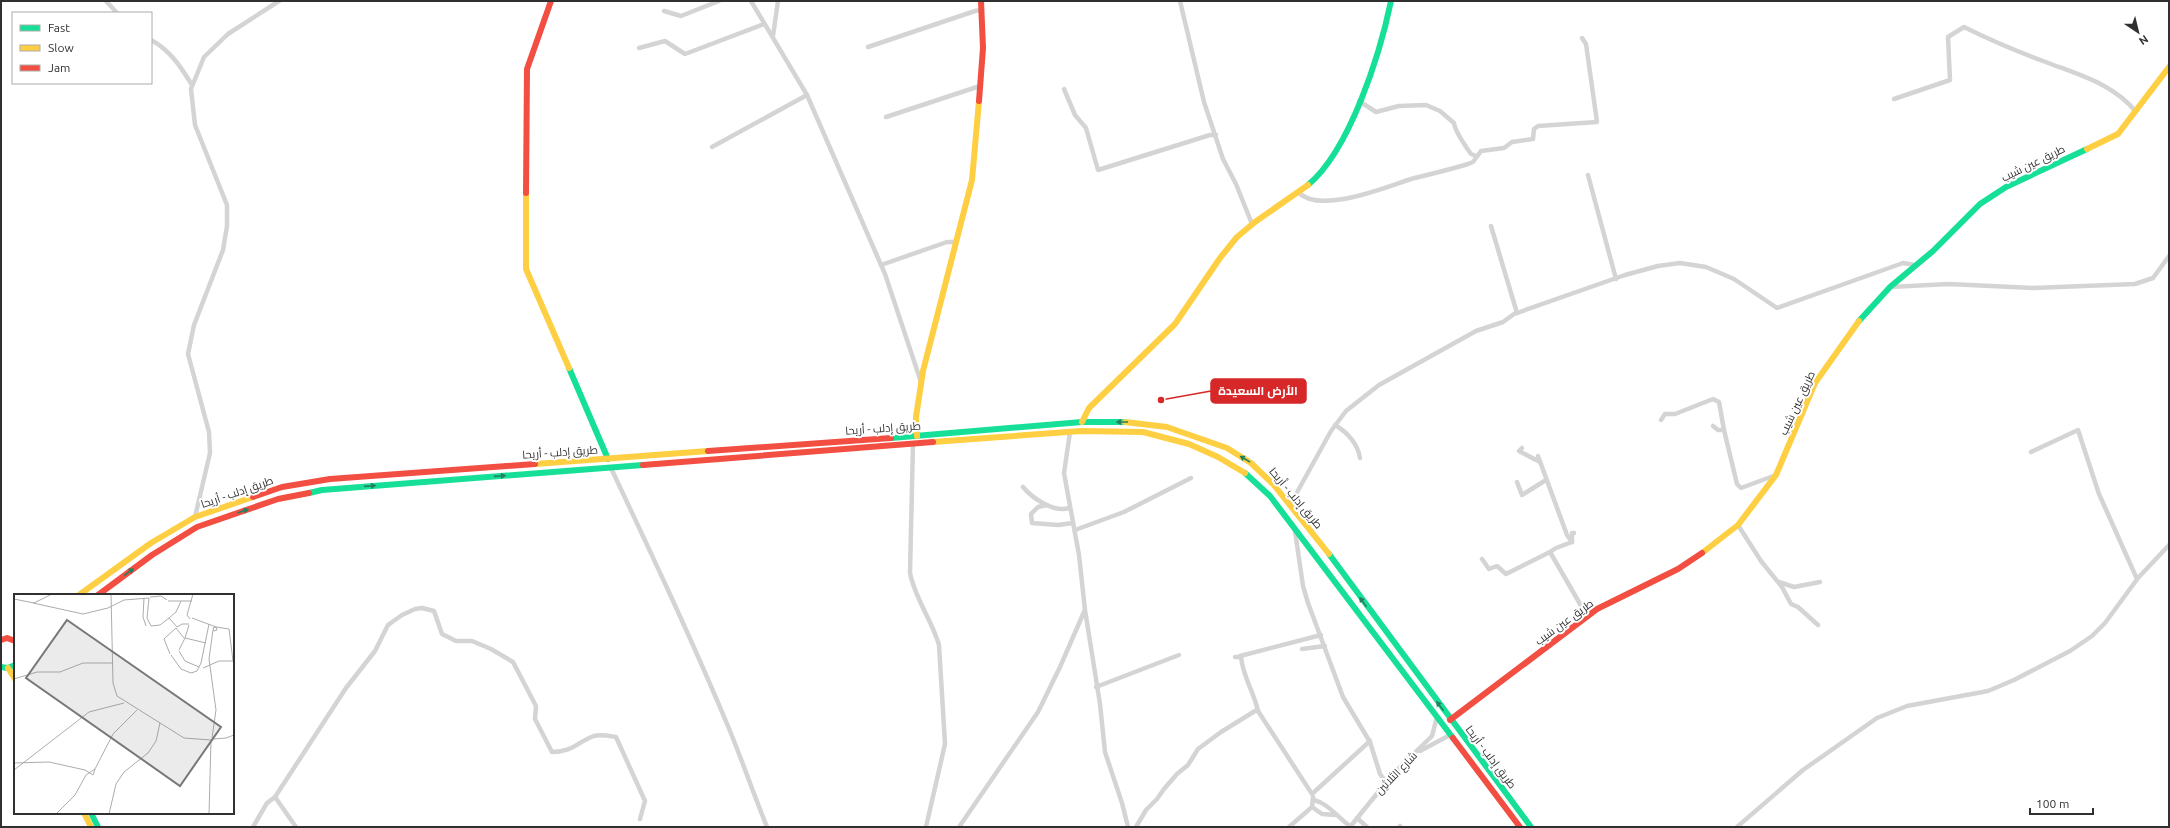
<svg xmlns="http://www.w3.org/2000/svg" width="2170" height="828" viewBox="0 0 2170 828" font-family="Ubuntu,Cairo,sans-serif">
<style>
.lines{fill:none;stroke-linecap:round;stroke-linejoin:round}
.street{stroke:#d4d4d4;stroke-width:4.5}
.fast{stroke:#16e098;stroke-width:6}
.slow{stroke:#ffcf43;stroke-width:6}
.jam{stroke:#f24e42;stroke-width:6}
.oneway{fill:#247f5f}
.labels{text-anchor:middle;stroke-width:4;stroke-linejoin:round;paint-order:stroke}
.street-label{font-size:11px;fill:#303030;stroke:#fff}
.inset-road{fill:none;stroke:#acacac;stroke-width:1}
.view{fill:#787878;fill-opacity:0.15;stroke:#787878;stroke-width:2}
.inset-edge{fill:none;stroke:#303030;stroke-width:2}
.leader{fill:none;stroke:#d62828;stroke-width:1.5}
.callout-dot{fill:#d62828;stroke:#fff;stroke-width:1.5}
.callout{fill:#d62828;stroke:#d62828;stroke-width:1.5}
.callout-label{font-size:12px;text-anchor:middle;font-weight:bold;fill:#fff}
</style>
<rect width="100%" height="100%" fill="#fff"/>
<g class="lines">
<g class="street">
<path d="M106,1L117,13"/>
<path d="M751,1L807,95L885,274L921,382"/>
<path d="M1180,1L1204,102L1223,159L1236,184L1252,224"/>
<path d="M664,11L681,16L719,1"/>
<path d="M773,36L778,1"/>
<path d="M151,40C170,50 181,67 192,85"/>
<path d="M868,47L975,11L981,10"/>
<path d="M639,48L665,41L685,54L764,24"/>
<path d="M1064,89L1075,115L1086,128L1098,170L1210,135H1216"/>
<path d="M1894,99L1950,80L1948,37L1964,27C1990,40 2016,51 2043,61C2076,74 2113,83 2136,112"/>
<path d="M1359,101L1376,112L1399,106L1426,105L1440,111L1454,123C1455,131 1466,147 1471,154L1476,156"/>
<path d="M886,117L980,86"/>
<path d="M712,147L807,95"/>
<path d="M1588,175L1616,279"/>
<path d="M1299,193C1321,214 1386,187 1411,179C1430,174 1449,170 1468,164L1473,162L1481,151L1504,148L1512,142L1533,139L1534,129L1538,126L1597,122L1586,44L1582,38"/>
<path d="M1491,226L1517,313"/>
<path d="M881,265L947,242H955"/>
<path d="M1890,287L1949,284L2033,288L2135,284L2153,278L2169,256"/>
<path d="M1661,420L1665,414H1675L1713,399L1719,402L1724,430"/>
<path d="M1335,425C1347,432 1358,444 1360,458"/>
<path d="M1713,426L1718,430H1724L1737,484L1741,488L1776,475"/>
<path d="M1070,432L1064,473L1079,555L1085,610L1100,704L1105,752L1122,803L1128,827"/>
<path d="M913,444L910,573C915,599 932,620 939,645L945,744L926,827"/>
<path d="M1522,448L1519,451L1540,462"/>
<path d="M2031,452L2078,430L2099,494L2137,579"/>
<path d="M1538,456L1567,535L1572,542"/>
<path d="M611,468C652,555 693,642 730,731C743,763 754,795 767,827"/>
<path d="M1517,482L1522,495L1546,480"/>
<path d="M1023,487C1032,498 1054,513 1069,508"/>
<path d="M1047,505L1038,507L1031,514L1032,523L1058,525L1073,523"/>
<path d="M1290,505L1331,431L1346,411L1379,385L1476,331L1503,322L1514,314L1625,275L1658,266L1680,263L1706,267L1734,279L1777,308L1903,263L1915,265"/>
<path d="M195,517L210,453L209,432L188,354L194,325L223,250L227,226V205L195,125L191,89L204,57L228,34L279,1"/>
<path d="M1738,525L1761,561L1782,587L1791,604L1798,607L1818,625"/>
<path d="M1075,530L1124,512L1191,478"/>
<path d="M1295,531L1303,586L1308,603L1343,697L1370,742L1380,774L1386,782"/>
<path d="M1550,552L1556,548L1572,542V533H1574"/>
<path d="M1482,559L1489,569L1497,566L1506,574L1550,552L1587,616"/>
<path d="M1779,582L1794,587L1820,582"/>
<path d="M1302,649L1325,646"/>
<path d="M1240,656L1321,635"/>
<path d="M1235,657H1241C1243,677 1254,692 1258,711"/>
<path d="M1096,687L1179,655"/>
<path d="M1420,751L1450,735"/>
<path d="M275,797L296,827"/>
<path d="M1314,800C1329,804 1337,817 1350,826"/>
<path d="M1312,807L1322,814L1335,815"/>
<path d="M1357,818L1367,827"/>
<path d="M253,827L267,803L275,797L346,688L375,651L388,625L402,615L415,609L422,608L434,611L442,634L456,641H472L491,649L513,662L536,706L535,719L552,752C573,752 577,742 594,736C601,734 610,736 616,737L645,801L640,819"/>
<path d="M959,827L1038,712L1060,667L1084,612"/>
<path d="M1136,827L1146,810L1157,799L1164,789L1177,774L1188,765L1198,749L1221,732L1255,711H1258L1312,794L1370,741"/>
<path d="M1289,827L1312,807L1313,797"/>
<path d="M1350,827L1392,775L1432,736L1437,717"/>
<path d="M1399,827L1400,826"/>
<path d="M1737,827L1803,770L1877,718L1907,706L1988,691L2014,680L2070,651L2092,636L2105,623L2138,578L2169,545"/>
</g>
<g class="fast">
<path d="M1308,185C1350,150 1380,54 1391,1"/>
<path d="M1859,321L1890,287L1933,251L1980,204L2006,187L2087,149"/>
<path d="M569,368L608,459"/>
<path d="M891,438L1082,422H1125"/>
<path d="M1245,473L1270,496L1453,738"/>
<path d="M309,493L322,490L643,465"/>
<path d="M1329,554L1531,827"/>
<path d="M1,667L8,668L15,665"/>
<path d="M91,813L98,827"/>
</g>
<g class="slow">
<path d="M2087,149L2118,134L2169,67"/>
<path d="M526,193V269L569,368"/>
<path d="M1082,422L1089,408L1175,324L1220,258L1237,237L1255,222L1308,185"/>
<path d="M1125,422L1167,427L1227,448L1251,463L1273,484L1329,554"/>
<path d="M917,436L916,417L923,371L972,180L979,101"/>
<path d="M933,442L1081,431L1143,432L1189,444L1218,457L1245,473"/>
<path d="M535,464L708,451"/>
<path d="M1702,553L1738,525L1776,475L1815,383L1859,321"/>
<path d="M79,595L151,543L195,517L253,497"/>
<path d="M8,668L15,679"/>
<path d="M84,813L91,827"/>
</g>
<g class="jam">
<path d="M979,101L983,48L981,1"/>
<path d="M526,193L527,69L551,1"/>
<path d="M708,451L891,438"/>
<path d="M643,465L933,442"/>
<path d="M253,497L282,487L330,479L535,464"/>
<path d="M98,595L152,555L197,527L278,499L309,493"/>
<path d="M1,640L7,638L15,641"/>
<path d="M1450,720L1597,609L1678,569L1702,553"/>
<path d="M1453,738L1520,827"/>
</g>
</g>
<defs><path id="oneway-solid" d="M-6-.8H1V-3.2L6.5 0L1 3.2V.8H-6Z"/></defs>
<g class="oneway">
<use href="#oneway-solid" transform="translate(1122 422) rotate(-180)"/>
<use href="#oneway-solid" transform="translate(1245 459) rotate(-149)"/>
<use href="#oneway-solid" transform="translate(500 476) rotate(-4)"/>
<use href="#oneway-solid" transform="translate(370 486) rotate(-4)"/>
<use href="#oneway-solid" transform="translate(243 511) rotate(-19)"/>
<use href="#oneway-solid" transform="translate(129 572) rotate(-36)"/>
<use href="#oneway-solid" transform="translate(1363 602) rotate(-126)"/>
<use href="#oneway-solid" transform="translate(1440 706) rotate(-127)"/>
</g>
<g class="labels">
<g class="street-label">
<text transform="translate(2033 163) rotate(-26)" y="4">طريق عين شيب</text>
<text transform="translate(1797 403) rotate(-65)" y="4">طريق عين شيب</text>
<text transform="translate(883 428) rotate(-4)" y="4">طريق إدلب - أريحا</text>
<text transform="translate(560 452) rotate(-4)" y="4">طريق إدلب - أريحا</text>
<text transform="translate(237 492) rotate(-19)" y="4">طريق إدلب - أريحا</text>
<text transform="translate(1296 498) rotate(50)" y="4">طريق إدلب - أريحا</text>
<text transform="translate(1564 622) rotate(-36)" y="4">طريق عين شيب</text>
<text transform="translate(1491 757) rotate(53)" y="4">طريق إدلب - أريحا</text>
<text transform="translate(1396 773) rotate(-46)" y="4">شارع الثلاثين</text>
</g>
</g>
<g transform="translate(14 594)">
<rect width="220" height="220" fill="#fff"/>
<path class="inset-road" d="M97,0L99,89L103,102L170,144L197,146M136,3L147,2L153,6M130,4L129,23L132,32M135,4L133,24L137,32L146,31L155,24M0,5L20,9L38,0M154,7H178M19,9L69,20L94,14L110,6L135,4M178,24L202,33M176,25L173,21L179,0M163,33L155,24L162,18L167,7M163,33L168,30H175M202,33L215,35M202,33L203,36L200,37L199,34ZM162,34L170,44M215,35L219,67M171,44L192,49M171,44L175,31M165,56L171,44M165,57L171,67L185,73M156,60L150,45L162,34M157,61L167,75L177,79L183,77L187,69L195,30M189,74L205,67H219M0,85L23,78H46L69,69H99M198,144L202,116L195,65L199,36M199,145L212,144L220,141M0,169L35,168L71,176L79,181L81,175M0,176L75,118L110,109M42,220L61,201L72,181L81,175L99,140L123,116M95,220L102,190L110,178L134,159L142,147L146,129M195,220L197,147"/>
<path class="view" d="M53,26L207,133L166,192L12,84Z"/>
<rect width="220" height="220" class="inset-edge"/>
</g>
<path class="leader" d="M1161 400L1211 391"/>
<circle class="callout-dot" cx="1161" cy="400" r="4"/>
<rect class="callout" x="1211" y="379" width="95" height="24" rx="4"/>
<g class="callout-label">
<text x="1258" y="395">الأرض السعيدة</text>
</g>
<rect width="2170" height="828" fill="none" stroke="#303030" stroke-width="4"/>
<rect x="12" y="12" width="140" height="72" fill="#ffffff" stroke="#acacac"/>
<rect x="20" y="25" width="20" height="6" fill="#16e098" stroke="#acacac"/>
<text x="48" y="32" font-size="12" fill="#303030">Fast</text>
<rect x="20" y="45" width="20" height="6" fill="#ffcf43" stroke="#acacac"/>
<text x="48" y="52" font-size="12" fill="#303030">Slow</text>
<rect x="20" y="65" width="20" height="6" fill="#f24e42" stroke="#acacac"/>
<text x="48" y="72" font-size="12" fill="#303030">Jam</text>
<g transform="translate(2138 32) rotate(145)" stroke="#ffffff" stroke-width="3" paint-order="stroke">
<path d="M0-3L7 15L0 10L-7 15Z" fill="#303030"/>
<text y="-6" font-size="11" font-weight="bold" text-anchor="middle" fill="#303030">N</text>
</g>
<path d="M2030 808v6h63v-6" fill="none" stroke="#303030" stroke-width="2"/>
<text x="2036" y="808" font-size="12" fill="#303030" stroke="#ffffff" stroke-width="3" paint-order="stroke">100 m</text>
</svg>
